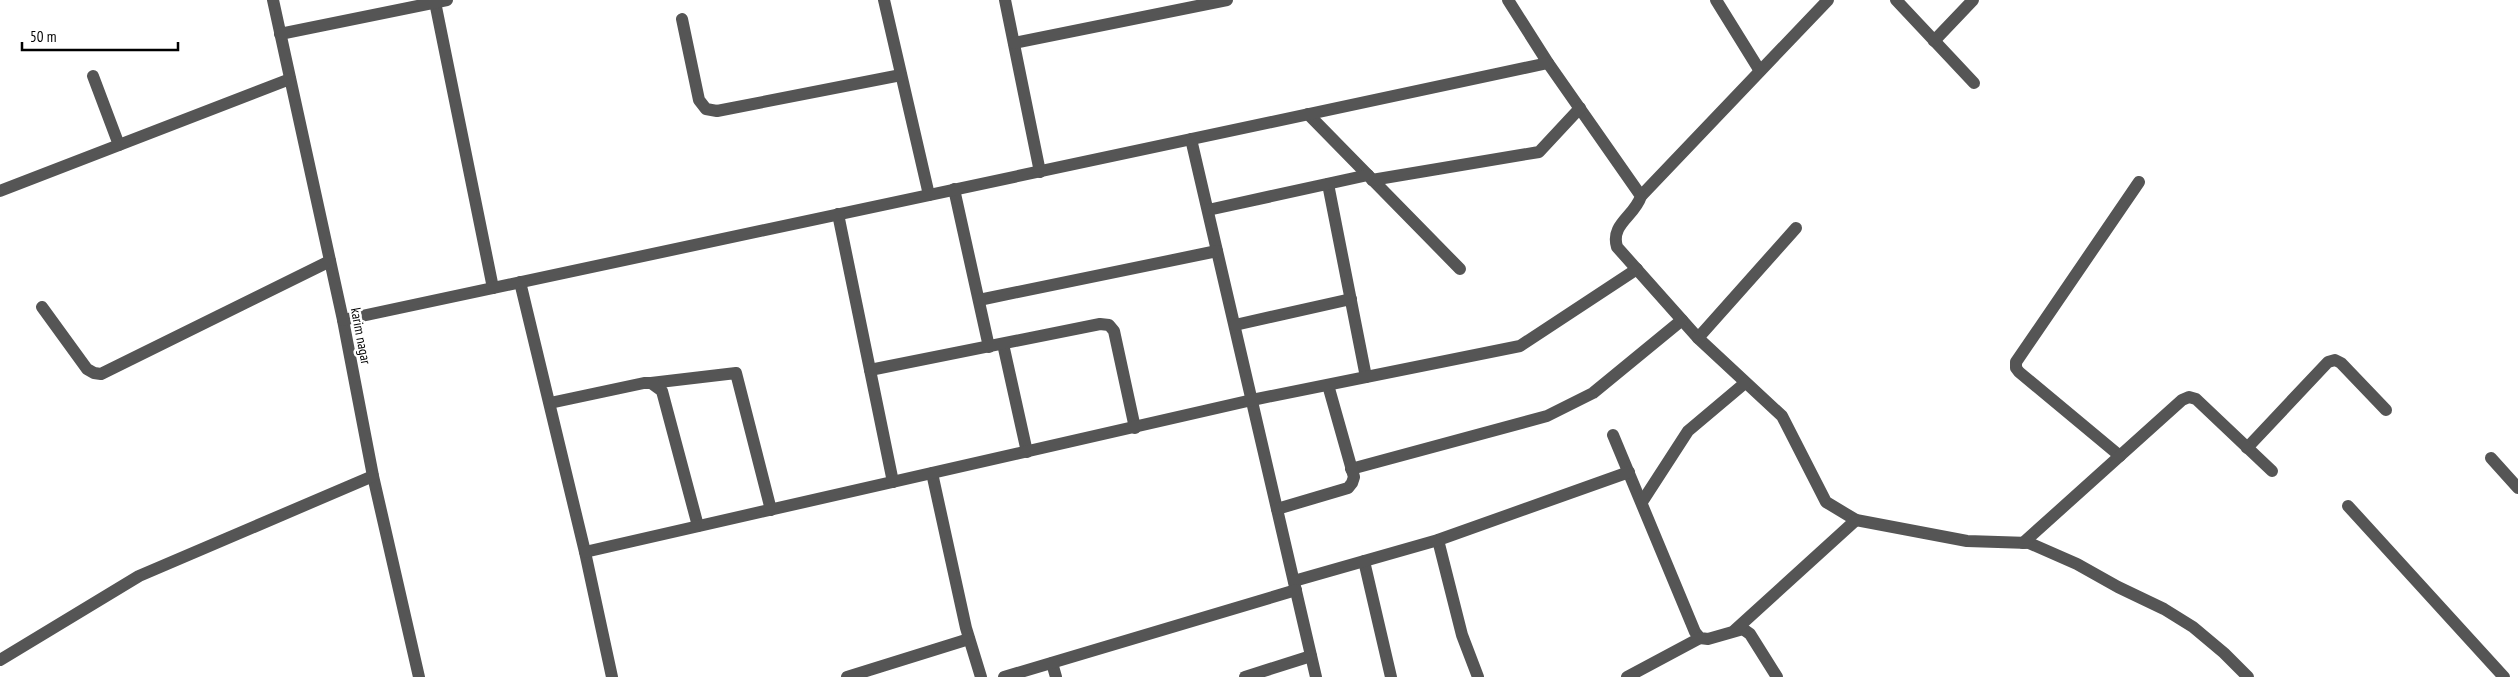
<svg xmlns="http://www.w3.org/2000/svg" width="2518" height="677" viewBox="0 0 2518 677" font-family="'PT Sans Narrow',sans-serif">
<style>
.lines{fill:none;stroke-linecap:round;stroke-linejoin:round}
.minor{stroke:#555;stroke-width:12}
.labels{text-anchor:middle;stroke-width:5;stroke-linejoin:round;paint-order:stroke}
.street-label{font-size:14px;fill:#000;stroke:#fff}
</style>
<rect width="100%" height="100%" fill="#fff"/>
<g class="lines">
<g class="minor">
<path d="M273,0L343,320L373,476L419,677"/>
<path d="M884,0L929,195"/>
<path d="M1005,0L1040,172"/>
<path d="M1508,0L1548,63L1641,196C1635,216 1610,224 1617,247L1698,338L1782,416L1826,502L1856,520L1967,541L2029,543L2077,564L2118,587L2164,609L2193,627L2224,653L2248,677"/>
<path d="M1716,0L1760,71"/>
<path d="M1896,0L1974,83"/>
<path d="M435,2L493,288"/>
<path d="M682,19L699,100L706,109L717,111L901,75"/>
<path d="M280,34L447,0"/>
<path d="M1934,41L1973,0"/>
<path d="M1014,43L1227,0"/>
<path d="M93,76L119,145"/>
<path d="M1308,114L1460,269"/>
<path d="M1191,139L1316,677"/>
<path d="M1372,180L1539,152L1580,108"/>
<path d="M1328,184L1366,377"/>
<path d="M954,189L989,347"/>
<path d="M0,191L290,79"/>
<path d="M1641,196L1828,0"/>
<path d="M1208,210L1368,175"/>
<path d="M838,214L893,482"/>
<path d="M520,282L585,552L612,677"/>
<path d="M979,300L1217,251"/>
<path d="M42,307L87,369L94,373L101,374L330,261"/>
<path d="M343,320L1548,63"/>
<path d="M1235,325L1351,299"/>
<path d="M1698,338L1796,228"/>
<path d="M1003,344L1027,452"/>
<path d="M870,370L1100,324L1109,325L1114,331L1135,428"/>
<path d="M651,383L736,373L771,510"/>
<path d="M550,403L644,383H651L662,391L698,526"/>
<path d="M1613,435L1695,632L1700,638L1708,639L1743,629L1750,634L1777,677"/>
<path d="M2247,448L2328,362L2335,360L2341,363L2386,410"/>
<path d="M2120,456L2019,372L2016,368V362L2139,182"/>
<path d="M2491,458L2518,488"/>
<path d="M1351,469L1547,416L1593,393L1682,320"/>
<path d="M932,473L966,628L981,677"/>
<path d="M1642,502L1688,431L1745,383"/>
<path d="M2348,506L2504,677"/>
<path d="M1277,509L1348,488L1352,483L1354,477L1328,385"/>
<path d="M1438,540L1462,635L1478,677"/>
<path d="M2023,543L2182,400L2189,397L2196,399L2272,471"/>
<path d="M585,552L1252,400L1520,346L1637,269"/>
<path d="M1364,561L1391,677"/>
<path d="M1294,581L1438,540L1629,472"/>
<path d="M1735,630L1856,520"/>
<path d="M0,660L139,576L373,476"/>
<path d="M1052,663L1056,677"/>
<path d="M847,677L969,639"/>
<path d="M1004,677L1296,590"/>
<path d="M1245,677L1311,656"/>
<path d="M1627,677L1700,638"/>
</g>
</g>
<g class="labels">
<g class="street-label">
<text transform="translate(361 336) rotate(79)" y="5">karim nagar</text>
</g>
</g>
<path d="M22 42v8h156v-8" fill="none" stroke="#000000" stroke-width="2.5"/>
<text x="30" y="42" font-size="15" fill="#000000" stroke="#ffffff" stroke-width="4" paint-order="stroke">50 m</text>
</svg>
